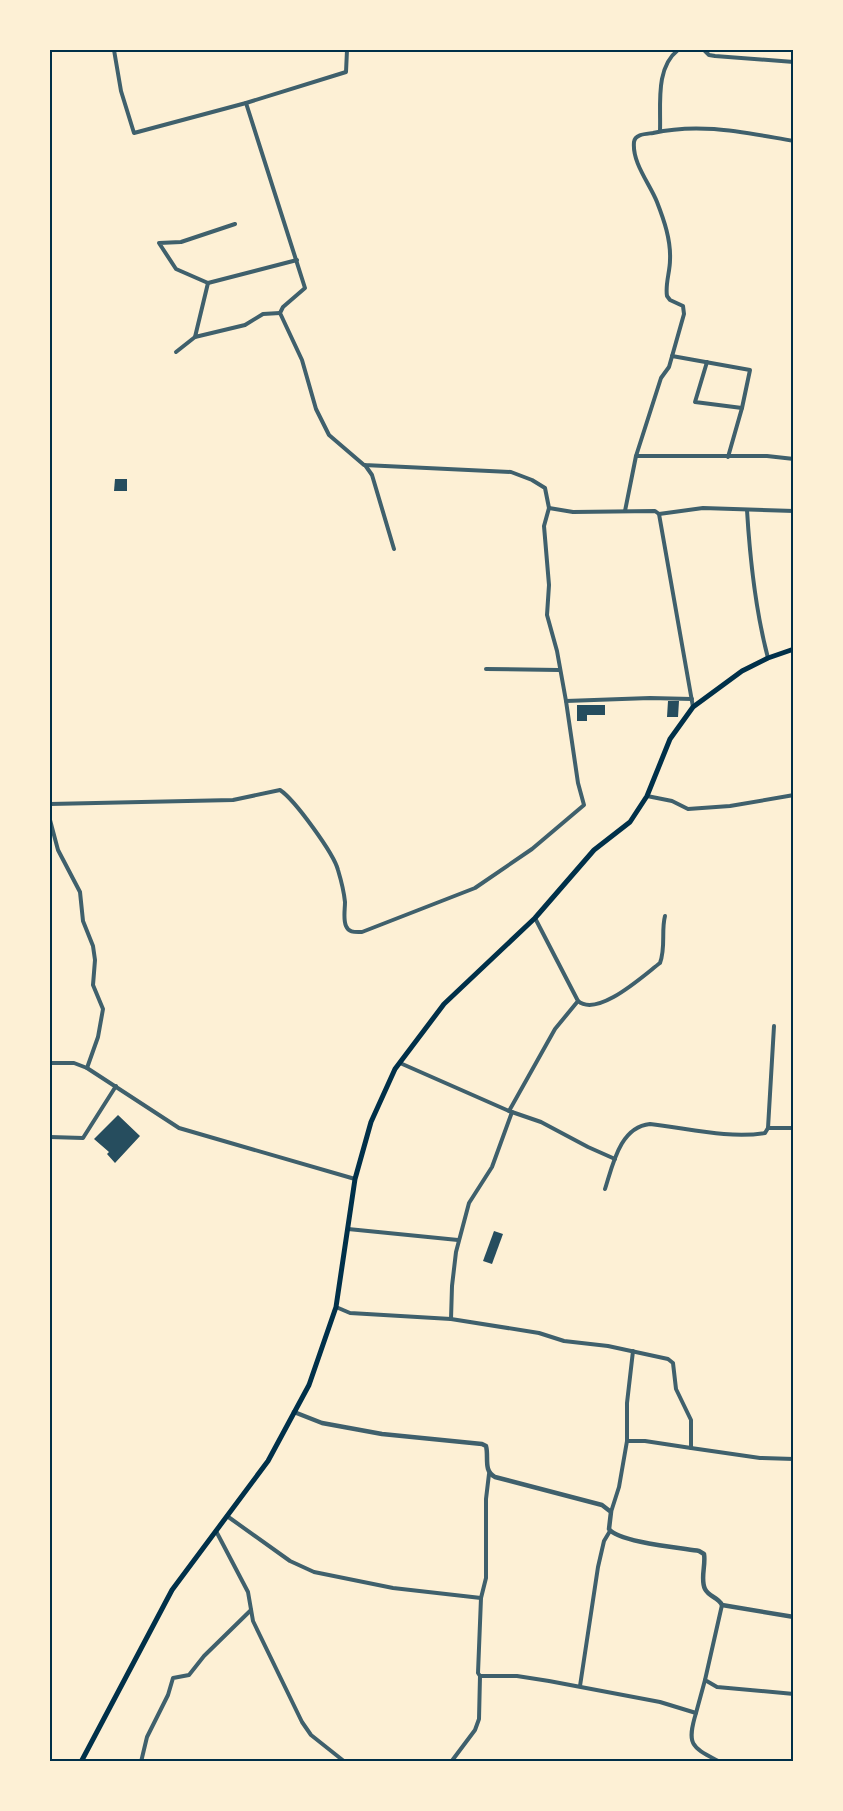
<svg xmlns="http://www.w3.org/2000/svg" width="843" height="1811" viewBox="0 0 843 1811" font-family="'Times New Roman',serif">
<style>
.building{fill:#264d5e}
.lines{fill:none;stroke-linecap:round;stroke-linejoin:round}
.minor{stroke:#3f606c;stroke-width:4}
.tertiary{stroke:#3f606c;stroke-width:4.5}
.primary{stroke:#003049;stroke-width:5}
.neatline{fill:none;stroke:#003049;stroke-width:2}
</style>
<rect width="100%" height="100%" fill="#fdf0d5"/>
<g class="building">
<path d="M115,479H127V491H114Z"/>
<path d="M668,701H679L678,717H667Z"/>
<path d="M577,705H605V715H587V721H577Z"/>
<path d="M118,1115L140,1136L115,1163L107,1154L109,1152L94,1139Z"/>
<path d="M494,1231L503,1234L492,1264L483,1261Z"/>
</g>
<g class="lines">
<g class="minor">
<path d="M114,50L121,91L134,133L246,103L305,288L283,307L280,313L302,360L316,409L329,435L364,465L511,472L532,480L545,488L549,508L573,512L655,511L659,514L693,707"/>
<path d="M704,50L709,55L715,56L794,62"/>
<path d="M246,103L346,72L347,50"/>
<path d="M660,131C661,105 655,68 678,50"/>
<path d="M235,224L181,242L159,243L176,269L208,283L297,260"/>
<path d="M208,283L195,337L245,325L263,314L280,313"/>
<path d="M176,352L195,337"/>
<path d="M672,356L750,370L742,408L728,457"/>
<path d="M707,362L695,402L742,408"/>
<path d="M636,456L661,378L669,367L684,314L683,306L670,300L667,296C665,284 670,272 670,260C671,240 664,220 657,202C650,184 632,163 634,142C635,134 646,134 653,133C701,122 746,133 794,141"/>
<path d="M365,465L372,475L394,549"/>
<path d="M747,510C750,560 755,609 768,658"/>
<path d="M625,511L636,456H767L794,459"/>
<path d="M659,514L703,508L794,511"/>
<path d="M486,669L559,670"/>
<path d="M566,701L650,698L692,699"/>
<path d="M647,796L672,801L688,809L730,806L794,795"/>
<path d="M50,804L233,800L280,790C295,800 334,854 338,870C341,880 344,892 345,902C345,910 343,919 346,926C349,933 355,932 362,932L475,888L532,849L584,805L578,783L566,701L557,651L547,615L549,585L544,526L549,508"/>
<path d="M50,820L58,850L80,892L83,921L93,946L95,960L93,985L103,1009L98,1037L87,1068"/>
<path d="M578,1001C598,1018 644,975 660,963C666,947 661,931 665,916"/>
<path d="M50,1063H74L87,1068L179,1128L355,1179"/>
<path d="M400,1063L509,1111L541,1122L588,1147L615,1159"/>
<path d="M509,1111L555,1029L578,1001L535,918"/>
<path d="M768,1128L774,1026"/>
<path d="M50,1137L83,1138L116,1086"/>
<path d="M605,1189C613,1164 620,1127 650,1124C687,1128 728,1139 765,1133L768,1128H794"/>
<path d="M348,1229L458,1240"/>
<path d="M336,1307L350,1313L451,1319L539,1333L564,1341L608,1346L668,1359L673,1363L676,1389L691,1420V1448L760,1458L794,1459"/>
<path d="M451,1319L452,1286L456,1252L469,1203L492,1167L512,1112"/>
<path d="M627,1441H645L691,1448"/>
<path d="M489,1474L486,1499V1578L481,1598L478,1673L480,1676H517L549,1681L660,1702L696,1713L705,1680"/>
<path d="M611,1512L619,1487L627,1441V1403L633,1351"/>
<path d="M227,1516L290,1561L314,1572L393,1588L481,1598"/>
<path d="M216,1531L248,1592L253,1621L302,1722L311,1735L345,1762"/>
<path d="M722,1605L705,1680L717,1687L794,1694"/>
<path d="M580,1686L598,1567L604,1541L610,1531"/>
<path d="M696,1713C686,1746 692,1747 720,1762"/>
<path d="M141,1762L147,1737L168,1695L173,1678L189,1675L204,1656L251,1610"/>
<path d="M451,1762L475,1730L479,1719L480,1676"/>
</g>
<path class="tertiary" d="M294,1412L322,1423L382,1434L482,1444L486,1446C489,1457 483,1471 495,1477L602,1505L611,1512L609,1529C618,1542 681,1548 699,1551L704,1554C706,1565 700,1579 705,1589C709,1597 718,1597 722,1605L794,1617"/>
<path class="primary" d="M81,1762L172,1590L268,1461L309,1385L336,1307L355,1179L371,1122L395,1069L444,1004L535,918L594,850L630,822L647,796L670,739L693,707L742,671L768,658L794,649"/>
</g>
<rect width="843" height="1811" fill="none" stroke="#fdf0d5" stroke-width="102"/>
<rect x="51" y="51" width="741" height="1709" class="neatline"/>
</svg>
